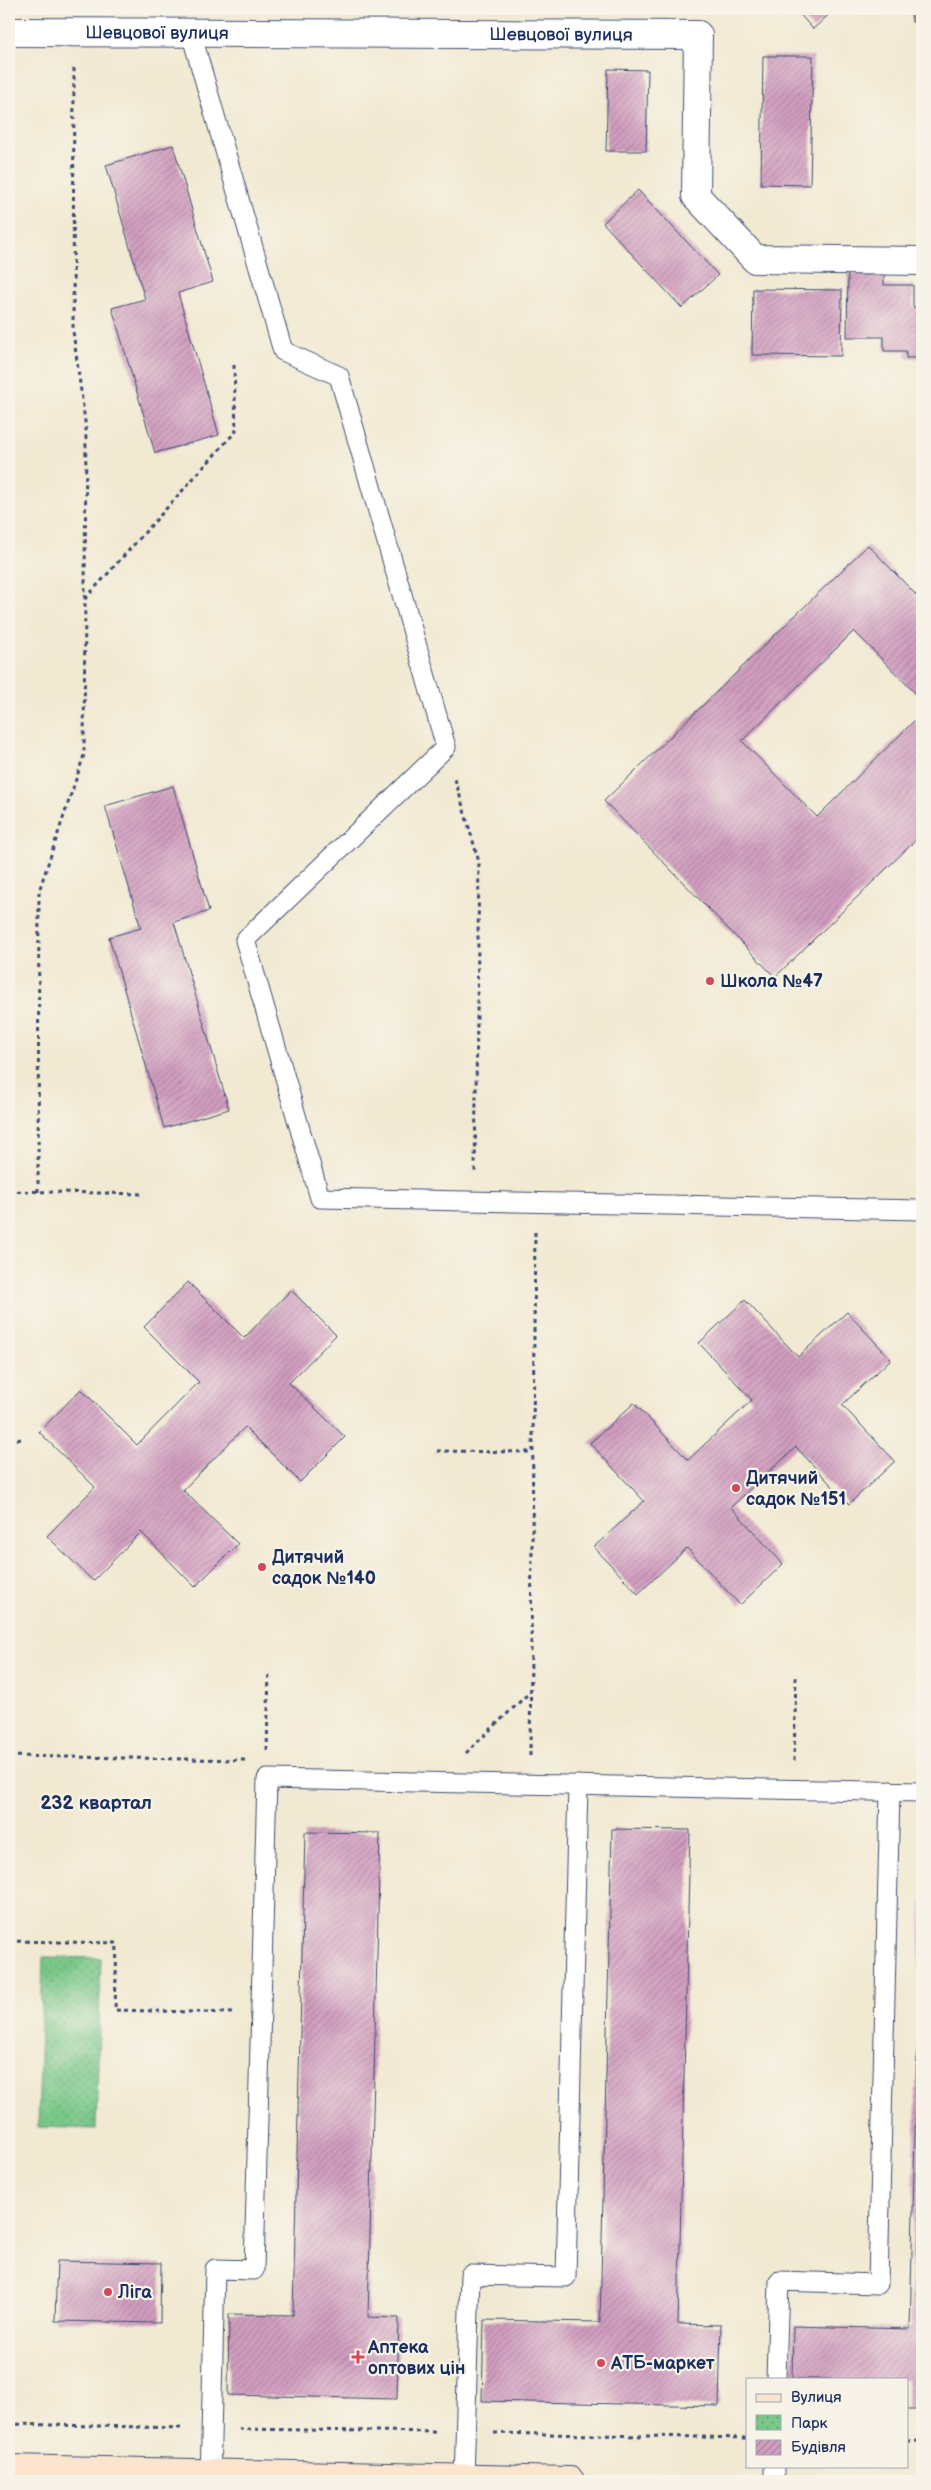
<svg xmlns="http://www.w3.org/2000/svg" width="931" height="2490" viewBox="0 0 931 2490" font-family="'Balsamiq Sans',sans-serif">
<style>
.park{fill:url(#park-dots);stroke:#4a7c74}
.building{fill:url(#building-hatch)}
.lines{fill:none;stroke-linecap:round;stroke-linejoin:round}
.lane-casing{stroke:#3b4b6f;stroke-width:21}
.street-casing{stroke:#3b4b6f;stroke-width:30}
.secondary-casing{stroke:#3b4b6f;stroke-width:30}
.path{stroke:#3b4b6f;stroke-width:3;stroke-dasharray:4 4;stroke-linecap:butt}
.lane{stroke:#fff;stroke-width:19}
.street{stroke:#fff;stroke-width:28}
.secondary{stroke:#fce5cf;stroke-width:28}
.poi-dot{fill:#d1495b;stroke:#f7f3e8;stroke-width:2}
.labels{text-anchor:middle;stroke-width:4.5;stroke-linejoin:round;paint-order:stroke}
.street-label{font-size:18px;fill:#1b2f5e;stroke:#f7f3e8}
.poi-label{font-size:18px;font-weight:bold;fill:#1b2f5e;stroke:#f7f3e8;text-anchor:start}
.neighbourhood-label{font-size:19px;font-weight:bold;fill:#1b2f5e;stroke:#f7f3e8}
</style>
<defs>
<pattern id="park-dots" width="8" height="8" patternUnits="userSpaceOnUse" patternTransform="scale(1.25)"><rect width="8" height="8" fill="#79c889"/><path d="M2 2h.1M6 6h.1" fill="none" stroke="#62a373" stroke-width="1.8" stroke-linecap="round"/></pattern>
<pattern id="building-hatch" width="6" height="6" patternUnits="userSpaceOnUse" patternTransform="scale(1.25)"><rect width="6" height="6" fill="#d29ec0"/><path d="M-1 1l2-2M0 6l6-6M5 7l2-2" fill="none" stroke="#aa819f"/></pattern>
</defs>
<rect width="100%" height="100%" fill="#f7f3e8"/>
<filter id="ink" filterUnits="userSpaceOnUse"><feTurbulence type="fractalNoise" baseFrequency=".02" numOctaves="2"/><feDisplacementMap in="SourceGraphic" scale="10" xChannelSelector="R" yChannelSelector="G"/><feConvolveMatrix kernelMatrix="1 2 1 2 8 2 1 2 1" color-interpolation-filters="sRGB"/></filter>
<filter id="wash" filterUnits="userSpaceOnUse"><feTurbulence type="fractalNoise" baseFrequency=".0096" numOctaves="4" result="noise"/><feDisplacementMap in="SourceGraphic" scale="20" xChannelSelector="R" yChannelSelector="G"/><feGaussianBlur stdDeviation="1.12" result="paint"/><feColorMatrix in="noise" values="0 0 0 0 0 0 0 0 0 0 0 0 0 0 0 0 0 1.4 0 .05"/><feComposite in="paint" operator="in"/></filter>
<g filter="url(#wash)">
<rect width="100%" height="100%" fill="#f1e9d2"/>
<path class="park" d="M43,1957L101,1958L96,2129L38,2127Z"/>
<g id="blocks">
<g class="building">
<path d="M795,9H835L813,29Z"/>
<rect x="912" y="9" width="10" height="13"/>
<path d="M763,56H813L810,185L761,184Z"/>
<path d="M608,69L648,70L646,151H606Z"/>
<path d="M173,145L213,282L178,293L219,435L155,453L112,308L145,299L106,165Z"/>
<path d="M638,190L718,275L682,308L603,223Z"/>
<path d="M848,274H884V285H913V307H922V358H906V351H884V337H847Z"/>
<path d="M753,289L842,290L841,356L752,355Z"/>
<path d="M868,545L922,601V700L854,631L742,741L817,817L922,713V834L775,977L604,801Z"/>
<path d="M173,786L209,911L174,922L229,1109L164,1128L109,937L141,928L105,806Z"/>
<path d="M188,1282L244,1338L291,1290L336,1335L289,1383L345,1437L300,1482L245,1427L183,1490L238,1544L195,1587L141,1532L93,1581L47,1536L95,1487L39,1432L81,1389L137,1445L199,1382L144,1327Z"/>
<path d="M745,1300L798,1357L847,1312L891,1359L842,1405L895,1461L849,1504L796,1447L731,1507L783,1564L740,1605L687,1548L638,1594L594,1547L644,1501L590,1443L634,1403L688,1460L752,1400L699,1343Z"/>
<path d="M612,1829L690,1830L678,2324L721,2325L719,2406L482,2401L484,2320L600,2322Z"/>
<path d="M305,1832L380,1833L368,2317L399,2318L397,2399L228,2395L229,2314L293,2315Z"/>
<path d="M921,1900H922V2410H907V2379H792L793,2326L910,2329Z"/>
<path d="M57,2261L161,2263L160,2323L55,2321Z"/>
</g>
</g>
</g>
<g filter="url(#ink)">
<use href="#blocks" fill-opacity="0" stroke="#3b4b6f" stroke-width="1"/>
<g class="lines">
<g class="lane-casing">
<g id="lane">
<path d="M191,33L283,351L339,376L446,747L245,940L320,1198L922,1210"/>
<path d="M776,2379L779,2281L878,2284L890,1791"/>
<path d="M210,2481L215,2269L254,2270L267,1779L922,1792"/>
<path d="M464,2481L470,2275L566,2277L578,1785"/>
<path d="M774,2481V2466"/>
</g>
</g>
<g class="street-casing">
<g id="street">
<path id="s1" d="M9,32L698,35L696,196L755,259L922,261"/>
</g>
</g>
<g class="secondary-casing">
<path id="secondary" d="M9,2469L570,2481"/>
</g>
<g class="path">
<path d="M85,599L236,431L234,365"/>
<path d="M455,779L479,862L475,1172"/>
<path d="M9,1191L145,1194"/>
<path d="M38,1192L39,891L84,755L86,429L73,331L74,66"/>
<path d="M9,1440L24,1439"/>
<path d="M437,1451L533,1452"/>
<path d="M267,1751L269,1671"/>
<path d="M466,1753L530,1692"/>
<path d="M9,1756L247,1760"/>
<path d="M530,1756L535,1230"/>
<path d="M794,1761L796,1673"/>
<path d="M9,1941L117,1943L115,2010L233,2013"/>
<path d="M9,2424L183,2428"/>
<path d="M239,2429L438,2432"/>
<path d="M494,2433L747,2438"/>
<path d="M907,2441H922"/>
</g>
<use href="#lane" class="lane"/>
<use href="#street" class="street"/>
<use href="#secondary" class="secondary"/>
</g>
</g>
<g class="poi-dot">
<circle cx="710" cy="981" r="5"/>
<circle cx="736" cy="1488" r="5"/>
<circle cx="262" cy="1567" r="5"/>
<circle cx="108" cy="2292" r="5"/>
<path d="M355.5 2349.5h5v5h5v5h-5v5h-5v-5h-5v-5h5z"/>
<circle cx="601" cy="2363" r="5"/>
</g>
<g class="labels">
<g class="street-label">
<text dy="6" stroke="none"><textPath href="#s1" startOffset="148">Шевцової вулиця</textPath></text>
<text dy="6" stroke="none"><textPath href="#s1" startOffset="552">Шевцової вулиця</textPath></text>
</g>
<g class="poi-label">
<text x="720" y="987">Школа №47</text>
<text x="746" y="1484">Дитячий<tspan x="746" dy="21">садок №151</tspan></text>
<text x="272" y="1563">Дитячий<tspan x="272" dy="21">садок №140</tspan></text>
<text x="118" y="2298">Ліга</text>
<text x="368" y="2353">Аптека<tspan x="368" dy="21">оптових цін</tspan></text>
<text x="611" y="2369">АТБ-маркет</text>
</g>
<g class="neighbourhood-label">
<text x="96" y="1809">232 квартал</text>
</g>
</g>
<rect width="931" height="2490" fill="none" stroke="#f7f3e8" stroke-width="30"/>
<rect x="746" y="2378" width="162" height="90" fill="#f7f3e8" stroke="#9fa5b1"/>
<rect x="756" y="2394" width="25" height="8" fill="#fce5cf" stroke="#9fa5b1"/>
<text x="791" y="2402" font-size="15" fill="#1b2f5e">Вулиця</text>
<rect x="756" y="2415" width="25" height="15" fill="url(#park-dots)" stroke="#9fa5b1"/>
<text x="791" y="2428" font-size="15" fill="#1b2f5e">Парк</text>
<rect x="756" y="2440" width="25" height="15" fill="url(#building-hatch)" stroke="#9fa5b1"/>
<text x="791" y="2452" font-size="15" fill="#1b2f5e">Будівля</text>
</svg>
